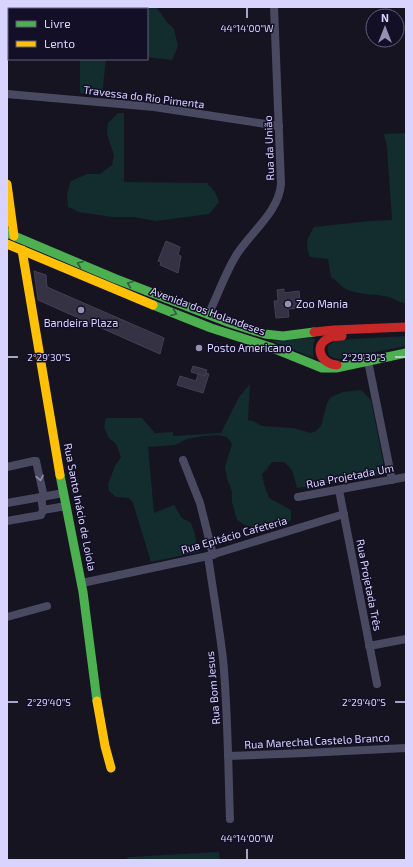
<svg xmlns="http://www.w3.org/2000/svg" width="413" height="867" viewBox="0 0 413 867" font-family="'Exo 2',sans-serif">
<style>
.green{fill:#132c2d}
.building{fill:#343243;stroke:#433f54}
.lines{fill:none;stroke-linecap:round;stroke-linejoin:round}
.street{stroke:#4a4962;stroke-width:8}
.fast{stroke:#4caf50;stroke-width:9}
.slow{stroke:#ffc107;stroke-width:9}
.jam{stroke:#c62828;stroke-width:9}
.oneway{stroke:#305f3b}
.oneway2{stroke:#928eb0}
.ticks{fill:none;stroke:#d9d4ff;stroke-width:1.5}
.poi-dot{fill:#9591b1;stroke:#130f26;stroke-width:1.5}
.labels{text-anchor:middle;stroke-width:3;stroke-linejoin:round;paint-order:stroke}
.street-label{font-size:11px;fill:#d9d4ff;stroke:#130f26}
.poi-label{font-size:11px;fill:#d9d4ff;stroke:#130f26;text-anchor:start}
.ticks-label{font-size:10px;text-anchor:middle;fill:#d9d4ff;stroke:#130f26;stroke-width:3;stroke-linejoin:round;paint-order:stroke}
</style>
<rect width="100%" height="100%" fill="#161421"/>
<g class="green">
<path d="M7,7H156L167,22L174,29L178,46L172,60L147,57V9H9V20H7Z"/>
<path d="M80,59H106L102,95L80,93Z"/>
<path d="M118,113H124V182L207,183L215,192L219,202L209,214L156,221L134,217H112L79,212L68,207L67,193L71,181L87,174H100L112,165L114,155L107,134L108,123Z"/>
<path d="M406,133V303C400,303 397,300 391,298C378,293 362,296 348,290C342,288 337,281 331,277L328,259L310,257C305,245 307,238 314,227L370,221L392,220L387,147L384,134Z"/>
<path d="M406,336V346L339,359C331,358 326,355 328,346L336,340Z"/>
<path d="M314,338L315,340C312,346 313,351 314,358L271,341Z"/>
<path d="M250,384L248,420L253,421L262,426L293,428L311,433L316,431L321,426L327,403L331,397L343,392L361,390L371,400L385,471L383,474L381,475L297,488L292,470L284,462H272L267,469L262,474L264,484L269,498L291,510V520L282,526L261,529L245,525L237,520L232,502V492L227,478L225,467L232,444L227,437L218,435L204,436L187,439L175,445L148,447L154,513L174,505L182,518L191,523L195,534L198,552L151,562L133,503L129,498L116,497L109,491L108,484L115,466L121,457L116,444L109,438L104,427L106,418H142L155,433L173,432V436L221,433L239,397Z"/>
<path d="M219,852L220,860H126L128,857Z"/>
</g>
<g class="building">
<path d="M166,241L180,247L178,255L181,256L178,273L160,265L161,262L158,261Z"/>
<path d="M34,271L46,275L47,287L164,338L160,354L38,300Z"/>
<path d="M284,289V293L299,291L301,308L288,309L289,317L276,318L274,301H278L277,290Z"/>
<path d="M193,366L207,370L205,376L191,372Z"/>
<path d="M206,373L209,374L203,393L177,385L180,376L196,381L198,374L205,376Z"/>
</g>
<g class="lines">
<g class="street">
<path d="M7,94L154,107L279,126"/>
<path d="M208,315C218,295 225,273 237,254C252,231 279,211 281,184L274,7"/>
<path d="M368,361L392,480"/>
<path d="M183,460L200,503L213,555"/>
<path d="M7,467L34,461H36L44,497"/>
<path d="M339,490L377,684"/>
<path d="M64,493L41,497L43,510L66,506"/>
<path d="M298,497L406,477"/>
<path d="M7,503L41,497"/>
<path d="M7,521L41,515L43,510"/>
<path d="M208,556C213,591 219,625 223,659C228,712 228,766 230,819"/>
<path d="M82,583L208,556L344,514"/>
<path d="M7,617L47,606"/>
<path d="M369,646L406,639"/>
<path d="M228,756L305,753L406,748"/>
</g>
<g class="fast">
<path d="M7,233L116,279L230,323L265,334L283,336L314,332"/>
<path d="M153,305L211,328L270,347L322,368H336L406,353"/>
<path d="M60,475L83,592L97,701"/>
</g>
<g class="slow">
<path d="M7,184L14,236"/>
<path d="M7,244L153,305"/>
<path d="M22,250L60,475"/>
<path d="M97,701L105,746L111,768"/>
</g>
<g class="jam">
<path d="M314,332L334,330L406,327"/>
<path d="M337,365C320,364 313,345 329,338C333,336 338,336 342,336"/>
</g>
</g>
<defs><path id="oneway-chevron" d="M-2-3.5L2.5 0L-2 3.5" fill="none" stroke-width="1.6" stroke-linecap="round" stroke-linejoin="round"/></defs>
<g class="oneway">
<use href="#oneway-chevron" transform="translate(80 264) rotate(-157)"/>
<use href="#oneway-chevron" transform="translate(130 284) rotate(-158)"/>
<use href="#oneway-chevron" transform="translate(174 313) rotate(22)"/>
</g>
<use class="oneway2" href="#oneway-chevron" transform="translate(40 478) rotate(79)"/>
<path class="ticks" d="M247,8V18M8,357H18M395,357H405M8,702H18M395,702H405M247,849V859"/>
<g class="poi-dot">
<circle cx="288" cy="304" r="4"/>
<circle cx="81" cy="310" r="4"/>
<circle cx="199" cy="348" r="4"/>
</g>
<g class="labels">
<g class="street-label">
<text transform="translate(144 97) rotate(7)" y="4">Travessa do Rio Pimenta</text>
<text transform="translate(269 148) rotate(-92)" y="4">Rua da União</text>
<text transform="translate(208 311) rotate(20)" y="4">Avenida dos Holandeses</text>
<text transform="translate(350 476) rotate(-11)" y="4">Rua Projetada Um</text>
<text transform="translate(80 507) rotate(79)" y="4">Rua Santo Inácio de Loiola</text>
<text transform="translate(234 535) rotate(-16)" y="4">Rua Epitácio Cafeteria</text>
<text transform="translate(369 585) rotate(79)" y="4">Rua Projetada Três</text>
<text transform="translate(213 688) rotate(-95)" y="4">Rua Bom Jesus</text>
<text transform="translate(317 741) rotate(-3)" y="4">Rua Marechal Castelo Branco</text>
</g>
<g class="poi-label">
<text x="296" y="308">Zoo Mania</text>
<text x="81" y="327" text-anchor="middle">Bandeira Plaza</text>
<text x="207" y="352">Posto Americano</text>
</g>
</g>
<g class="ticks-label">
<text x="247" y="32">44°14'00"W</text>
<text x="49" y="361">2°29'30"S</text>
<text x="364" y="361">2°29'30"S</text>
<text x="49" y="706">2°29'40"S</text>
<text x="364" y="706">2°29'40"S</text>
<text x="247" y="842">44°14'00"W</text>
</g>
<rect width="413" height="867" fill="none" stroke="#d9d4ff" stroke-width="16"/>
<rect x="8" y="8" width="140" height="52" fill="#130f26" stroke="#625e7d"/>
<rect x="16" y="21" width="20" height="6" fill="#4caf50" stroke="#625e7d"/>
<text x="44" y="28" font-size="12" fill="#d9d4ff">Livre</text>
<rect x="16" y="41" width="20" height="6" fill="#ffc107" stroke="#625e7d"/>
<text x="44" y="48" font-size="12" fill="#d9d4ff">Lento</text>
<g transform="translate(385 28)"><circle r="19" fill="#130f26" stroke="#625e7d"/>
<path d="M0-3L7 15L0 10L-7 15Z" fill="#9591b1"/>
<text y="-6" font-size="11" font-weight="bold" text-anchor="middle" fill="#d9d4ff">N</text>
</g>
</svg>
